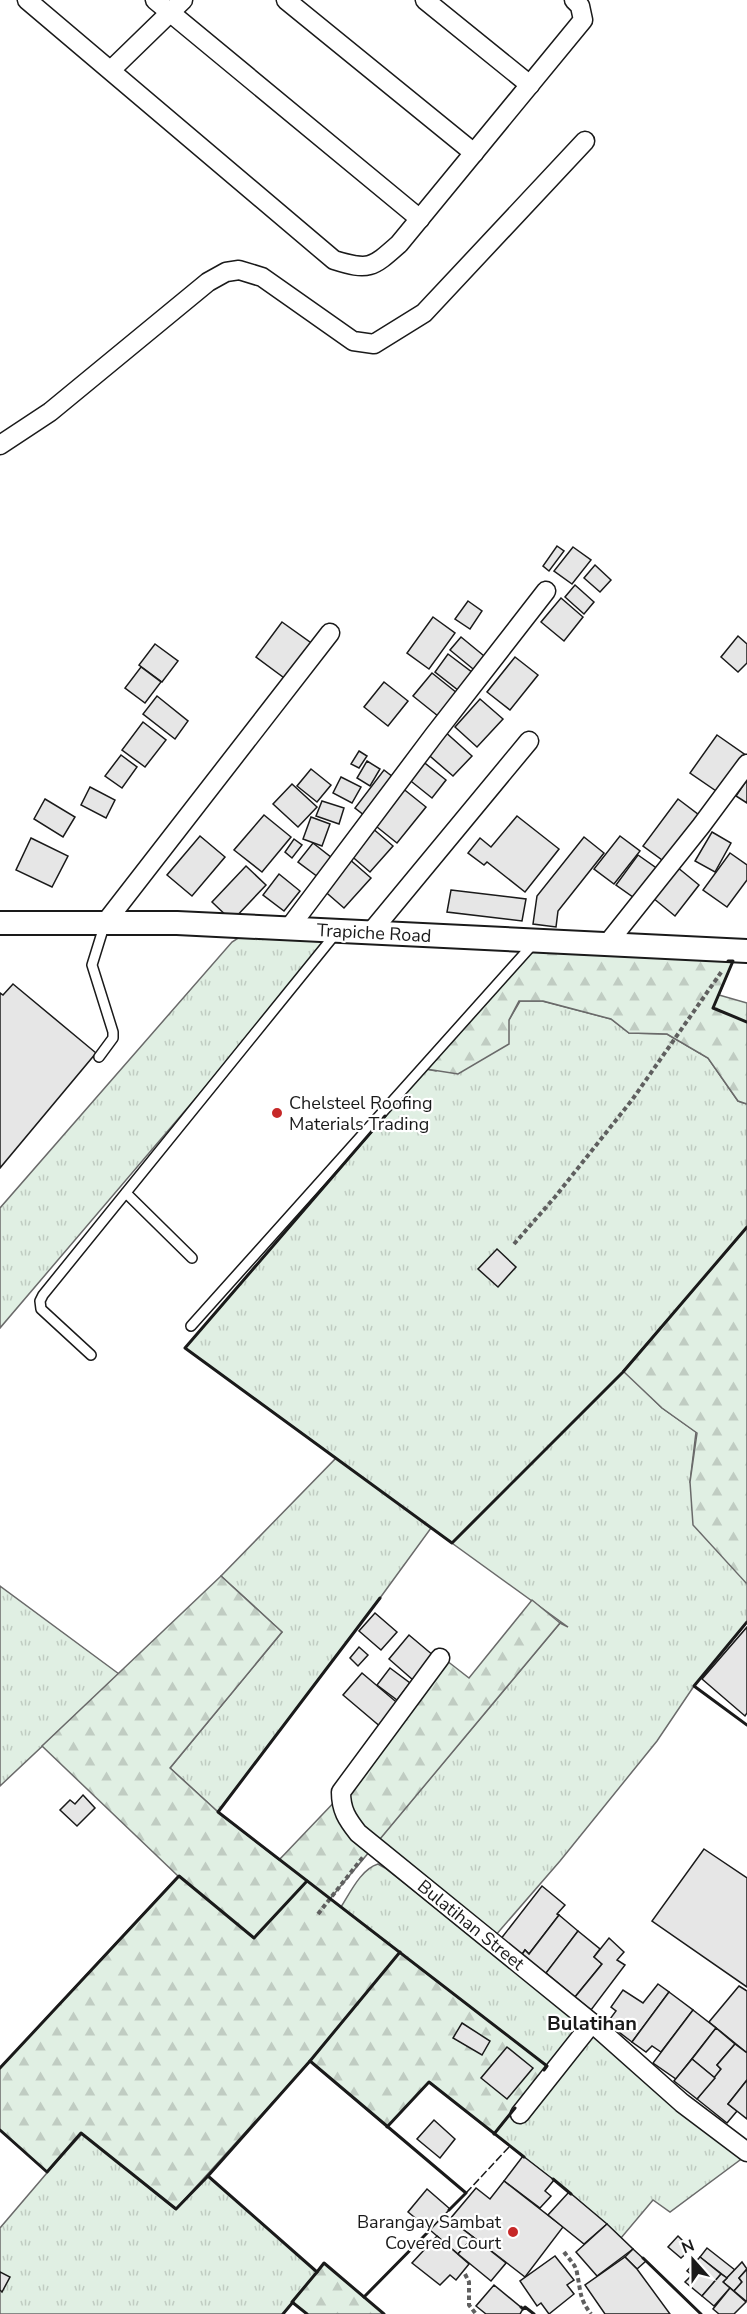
<svg xmlns="http://www.w3.org/2000/svg" width="747" height="2314" viewBox="0 0 747 2314" font-family="'Nunito Sans',sans-serif">
<style>
.grass{fill:url(#grass-tufts);stroke:#6a6a6a;stroke-width:1.5}
.forest{fill:url(#forest-firs);stroke:#6a6a6a;stroke-width:1.5}
.building{fill:#e6e6e6;stroke:#1a1a1a;stroke-width:1.5}
.lines{fill:none;stroke-linecap:round;stroke-linejoin:round}
.service-casing{stroke:#1a1a1a;stroke-width:12}
.minor-casing{stroke:#1a1a1a;stroke-width:21}
.tertiary-casing{stroke:#1a1a1a;stroke-width:26}
.path{stroke:#5f5f5f;stroke-width:4;stroke-dasharray:4.5 3;stroke-linecap:butt}
.service{stroke:#fff;stroke-width:9}
.minor{stroke:#fff;stroke-width:18}
.tertiary{stroke:#fff;stroke-width:22}
.fence{stroke:#1a1a1a;stroke-width:1.5;stroke-dasharray:8 3;stroke-linecap:butt}
.wall{stroke:#1a1a1a;stroke-width:3}
.poi-dot{fill:#c62828;stroke:#fff;stroke-width:2}
.labels{text-anchor:middle;stroke-width:4.5;stroke-linejoin:round;paint-order:stroke}
.street-label{font-size:18px;fill:#1a1a1a;stroke:#fff}
.poi-label{font-size:18px;fill:#1a1a1a;stroke:#fff;text-anchor:start}
.neighbourhood-label{font-size:20px;font-weight:bold;fill:#1a1a1a;stroke:#fff}
</style>
<defs>
<pattern id="grass-tufts" width="24" height="20" patternUnits="userSpaceOnUse" patternTransform="scale(1.5)"><rect width="24" height="20" fill="#e0efe3"/><path d="M3 7l-1-3M5 7V3M7 7l1-3M15 17l-1-3M17 17v-4M19 17l1-3" fill="none" stroke="#c0ccc2"/></pattern>
<pattern id="forest-firs" width="22" height="20" patternUnits="userSpaceOnUse" patternTransform="scale(1.5)"><rect width="22" height="20" fill="#e0efe3"/><path d="M5 1l3.5 6h-7zM16 11l3.5 6h-7z" fill="#c0ccc2"/></pattern>
</defs>
<rect width="100%" height="100%" fill="#fff"/>
<g class="grass">
<path d="M255,927L338,931L0,1328V1208L232,942Z"/>
<path d="M520,1001H542L611,1019L629,1033L667,1034L708,1058L738,1101L747,1104V1228L624,1371L662,1408L696,1432L690,1482L747,1583V1622L694,1686L657,1741L560,1861L495,1936L377,1842L560,1623L568,1627L431,1528L380,1598L218,1812L170,1768L282,1632L221,1576L336,1458L185,1348L426,1069L436,1071L509,1020Z"/>
<path d="M0,1586L119,1674L0,1786Z"/>
<path d="M378,1864L385,1868L575,2017L578,2024L577,2031L547,2066L341,1907C350,1893 361,1869 378,1864Z"/>
<path d="M593,2035L744,2157L670,2212L653,2200L621,2238L569,2192L494,2134L509,2116L520,2123L528,2119Z"/>
<path d="M81,2133L175,2209L208,2176L317,2272L283,2314H0V2228Z"/>
</g>
<g class="forest">
<path d="M528,950L733,961L719,995L747,1003V1104L738,1101L708,1058L667,1034L629,1033L611,1019L543,1001H519L509,1020V1044L458,1074L426,1069Z"/>
<path d="M747,1228V1584L693,1525L690,1482L697,1433L662,1408L623,1371Z"/>
<path d="M221,1576L282,1632L170,1768L218,1812L279,1860L341,1795L442,1657L469,1678L532,1600L560,1623L330,1899L547,2066L494,2134L429,2082L387,2127L310,2061L176,2209L82,2134L47,2172L0,2130V2068L178,1876L42,1746Z"/>
<path d="M324,2263L384,2314H307L292,2302Z"/>
</g>
<g class="building">
<path d="M557,546L564,551L549,571L543,566Z"/>
<path d="M573,547L591,560L572,584L554,571Z"/>
<path d="M595,565L611,580L600,592L584,578Z"/>
<path d="M575,585L594,602L584,614L565,597Z"/>
<path d="M561,598L583,617L564,641L541,622Z"/>
<path d="M468,601L482,611L470,629L455,619Z"/>
<path d="M433,617L455,633L429,669L407,653Z"/>
<path d="M282,622L314,645L287,680L256,657Z"/>
<path d="M738,636L747,644V663L738,672L721,657Z"/>
<path d="M461,637L489,660L478,673L450,650Z"/>
<path d="M155,644L178,661L162,682L139,665Z"/>
<path d="M448,654L477,676L463,694L435,672Z"/>
<path d="M515,657L538,675L510,710L487,692Z"/>
<path d="M141,667L161,682L145,703L125,688Z"/>
<path d="M432,673L462,697L443,720L413,696Z"/>
<path d="M384,682L408,701L388,726L364,707Z"/>
<path d="M157,696L188,721L175,739L143,714Z"/>
<path d="M480,699L503,719L477,747L455,727Z"/>
<path d="M143,722L166,740L145,767L122,750Z"/>
<path d="M443,730L472,756L453,776L424,751Z"/>
<path d="M717,735L747,756L722,795L690,773Z"/>
<path d="M359,751L367,756L359,768L351,764Z"/>
<path d="M121,755L137,767L122,788L105,776Z"/>
<path d="M421,760L446,780L432,798L407,778Z"/>
<path d="M367,761L380,769L370,786L357,778Z"/>
<path d="M311,769L331,785L317,802L297,786Z"/>
<path d="M384,770L398,781L369,819L355,808Z"/>
<path d="M341,777L361,787L352,803L333,793Z"/>
<path d="M747,780V803L736,796Z"/>
<path d="M292,784L317,807L298,827L273,804Z"/>
<path d="M90,787L115,800L106,818L81,805Z"/>
<path d="M401,787L426,807L397,843L372,823Z"/>
<path d="M45,799L75,817L63,837L34,819Z"/>
<path d="M678,799L703,818L669,865L643,846Z"/>
<path d="M322,801L344,808L339,824L316,816Z"/>
<path d="M264,815L291,837L262,872L234,850Z"/>
<path d="M517,816L559,849L525,892L487,862L484,865L468,853L480,838L491,847Z"/>
<path d="M311,817L330,824L322,846L303,839Z"/>
<path d="M371,827L393,846L370,872L348,853Z"/>
<path d="M712,832L731,843L715,872L695,861Z"/>
<path d="M200,836L225,857L192,896L167,875Z"/>
<path d="M620,836L640,851L614,884L594,869Z"/>
<path d="M584,837L604,853L558,911L556,927L533,924L537,896Z"/>
<path d="M31,838L68,856L52,887L16,870Z"/>
<path d="M294,839L302,845L292,858L285,852Z"/>
<path d="M313,843L332,858L318,877L298,862Z"/>
<path d="M730,853L747,865V880L727,907L703,890Z"/>
<path d="M638,855L662,872L640,902L616,885Z"/>
<path d="M348,858L371,878L344,908L321,888Z"/>
<path d="M246,866L266,885L232,921L212,902Z"/>
<path d="M677,867L699,885L675,916L653,898Z"/>
<path d="M279,874L300,891L284,911L263,895Z"/>
<path d="M451,890L526,899L522,921L447,912Z"/>
<path d="M13,984L96,1053L0,1168V993L3,995Z"/>
<path d="M497,1249L516,1267L498,1287L478,1269Z"/>
<path d="M375,1613L397,1632L381,1650L359,1631Z"/>
<path d="M747,1627V1713L745,1716L702,1679Z"/>
<path d="M409,1635L434,1656L413,1680L389,1659Z"/>
<path d="M359,1647L368,1655L358,1666L350,1658Z"/>
<path d="M390,1668L410,1683L397,1700L377,1685Z"/>
<path d="M362,1673L401,1706L382,1728L343,1695Z"/>
<path d="M83,1795L95,1808L77,1826L60,1810L70,1800L75,1804Z"/>
<path d="M704,1849L747,1878V1987L652,1921Z"/>
<path d="M542,1886L565,1905L557,1914L559,1915L529,1954L525,1950L520,1957L500,1940Z"/>
<path d="M559,1915L578,1931L543,1978L519,1959L525,1950L529,1954Z"/>
<path d="M578,1931L600,1949L594,1957L602,1964L575,1997L546,1973Z"/>
<path d="M609,1938L624,1952L617,1960L625,1965L591,2010L575,1997L602,1964L594,1957Z"/>
<path d="M658,1984L669,1992L632,2042L607,2023L616,2011L611,2007L623,1990L643,2003Z"/>
<path d="M739,1986L747,1991V2053L709,2022Z"/>
<path d="M669,1992L693,2010L661,2052L652,2046L646,2052L632,2042Z"/>
<path d="M693,2010L716,2028L676,2079L653,2063Z"/>
<path d="M462,2023L490,2041L482,2055L453,2038Z"/>
<path d="M716,2028L735,2044L717,2065L721,2069L715,2078L692,2059Z"/>
<path d="M735,2044L747,2053V2080L728,2104L737,2111L727,2123L697,2099L721,2069L717,2065Z"/>
<path d="M507,2047L533,2068L507,2099L481,2078Z"/>
<path d="M692,2059L715,2078L697,2099L674,2081Z"/>
<path d="M747,2080V2119L728,2104Z"/>
<path d="M434,2120L455,2139L440,2158L417,2139Z"/>
<path d="M523,2156L554,2180L545,2191L551,2196L540,2208L504,2181Z"/>
<path d="M504,2181L563,2227L525,2277L450,2219L476,2188L490,2199Z"/>
<path d="M427,2189L450,2209L430,2230L408,2212Z"/>
<path d="M569,2192L607,2224L584,2244L548,2215Z"/>
<path d="M444,2215L473,2237L458,2254L430,2230Z"/>
<path d="M607,2224L633,2249L597,2276L576,2252Z"/>
<path d="M437,2236L469,2264L456,2280L450,2275L440,2285L412,2263Z"/>
<path d="M678,2236L691,2249L681,2258L668,2247Z"/>
<path d="M473,2237L506,2263L491,2281L458,2254Z"/>
<path d="M707,2248L735,2270L727,2278L700,2257Z"/>
<path d="M633,2249L646,2261L637,2269L625,2257Z"/>
<path d="M555,2256L574,2280L567,2285L574,2294L549,2314L541,2303L537,2306L520,2281Z"/>
<path d="M625,2257L637,2269L670,2314H605L585,2285Z"/>
<path d="M700,2257L721,2274L702,2296L685,2282L692,2275L687,2271Z"/>
<path d="M742,2262L747,2269L739,2278L742,2282L734,2291L723,2282Z"/>
<path d="M747,2269V2301H746L734,2291L742,2282L739,2278Z"/>
<path d="M0,2272L10,2277L2,2292L0,2290Z"/>
<path d="M721,2274L727,2278L723,2282L730,2288L714,2306L702,2296Z"/>
<path d="M494,2285L523,2309L520,2314H486L476,2306Z"/>
<path d="M730,2288L746,2302L734,2314H719L713,2309Z"/>
</g>
<g class="lines">
<g class="service-casing">
<g id="service">
<path d="M99,1057L113,1038V1032L92,965L105,923"/>
<path d="M126,1193L192,1258"/>
<path d="M191,1326L534,943"/>
<path d="M91,1355L41,1309L40,1301L43,1295L337,932"/>
</g>
</g>
<g class="minor-casing">
<g id="minor">
<path d="M27,0L334,260C369,271 372,268 399,244L583,20L580,6L574,0"/>
<path d="M155,0L420,219"/>
<path d="M286,0L474,153"/>
<path d="M425,0L530,85"/>
<path d="M111,70L183,0"/>
<path d="M0,445L50,412L208,282L226,272L239,270L262,277L353,341L374,344L424,313L585,141"/>
<path d="M105,923L330,633"/>
<path d="M289,928L434,735L546,591"/>
<path d="M371,932L529,741"/>
<path d="M607,944L701,826L747,764"/>
<path d="M440,1658L341,1792C341,1810 347,1819 358,1833L592,2023L682,2103L747,2152"/>
<path d="M520,2114L592,2023"/>
</g>
</g>
<g class="tertiary-casing">
<path id="tertiary" d="M0,923H177L747,951"/>
</g>
<g class="path">
<path d="M514,1244L555,1197L632,1100L722,971"/>
<path d="M318,1914L363,1857"/>
<path d="M564,2252C569,2259 576,2265 577,2273C581,2292 579,2298 591,2314"/>
<path d="M465,2274L469,2282V2305L476,2314"/>
</g>
<use href="#service" class="service"/>
<use href="#minor" class="minor"/>
<use href="#tertiary" class="tertiary"/>
<path class="fence" d="M466,2193L510,2146"/>
<g class="wall">
<path d="M728,961H733L713,1008L747,1022"/>
<path d="M385,1116L185,1348L452,1543L623,1372L747,1227"/>
<path d="M380,1598L218,1812L547,2066L544,2070"/>
<path d="M747,1622L694,1686L747,1725"/>
<path d="M310,2061L400,1952"/>
<path d="M0,2068L179,1876L254,1938L307,1881"/>
<path d="M387,2127L429,2082L524,2157"/>
<path d="M0,2130L47,2172L81,2133L176,2209L208,2176"/>
<path d="M494,2134L515,2108"/>
<path d="M553,2179L571,2194"/>
<path d="M643,2258L701,2314"/>
<path d="M364,2297L430,2230"/>
<path d="M521,2307L523,2309L525,2307L534,2314"/>
<path d="M283,2314L293,2302"/>
<path d="M307,2314L292,2302L317,2272"/>
<path d="M384,2314L324,2263L317,2272L208,2176L310,2061L466,2193L449,2210"/>
</g>
</g>
<g class="poi-dot">
<circle cx="277" cy="1113" r="6"/>
<circle cx="513" cy="2232" r="6"/>
</g>
<g class="labels">
<g class="street-label">
<text transform="translate(374 933) rotate(3)" y="6">Trapiche Road</text>
<text transform="translate(471 1925) rotate(39)" y="6">Bulatihan Street</text>
</g>
<g class="poi-label">
<text x="289" y="1109">Chelsteel Roofing<tspan x="289" dy="21">Materials Trading</tspan></text>
<text x="501" y="2228" text-anchor="end">Barangay Sambat<tspan x="501" dy="21">Covered Court</tspan></text>
</g>
<g class="neighbourhood-label">
<text x="592" y="2030">Bulatihan</text>
</g>
</g>
<g transform="translate(693 2260) rotate(339)" stroke="#ffffff" stroke-width="4.5" paint-order="stroke">
<path d="M0-4.5L10 22L0 15L-10 22Z" fill="#1a1a1a"/>
<text y="-9" font-size="16" font-weight="bold" text-anchor="middle" fill="#1a1a1a">N</text>
</g>
</svg>
